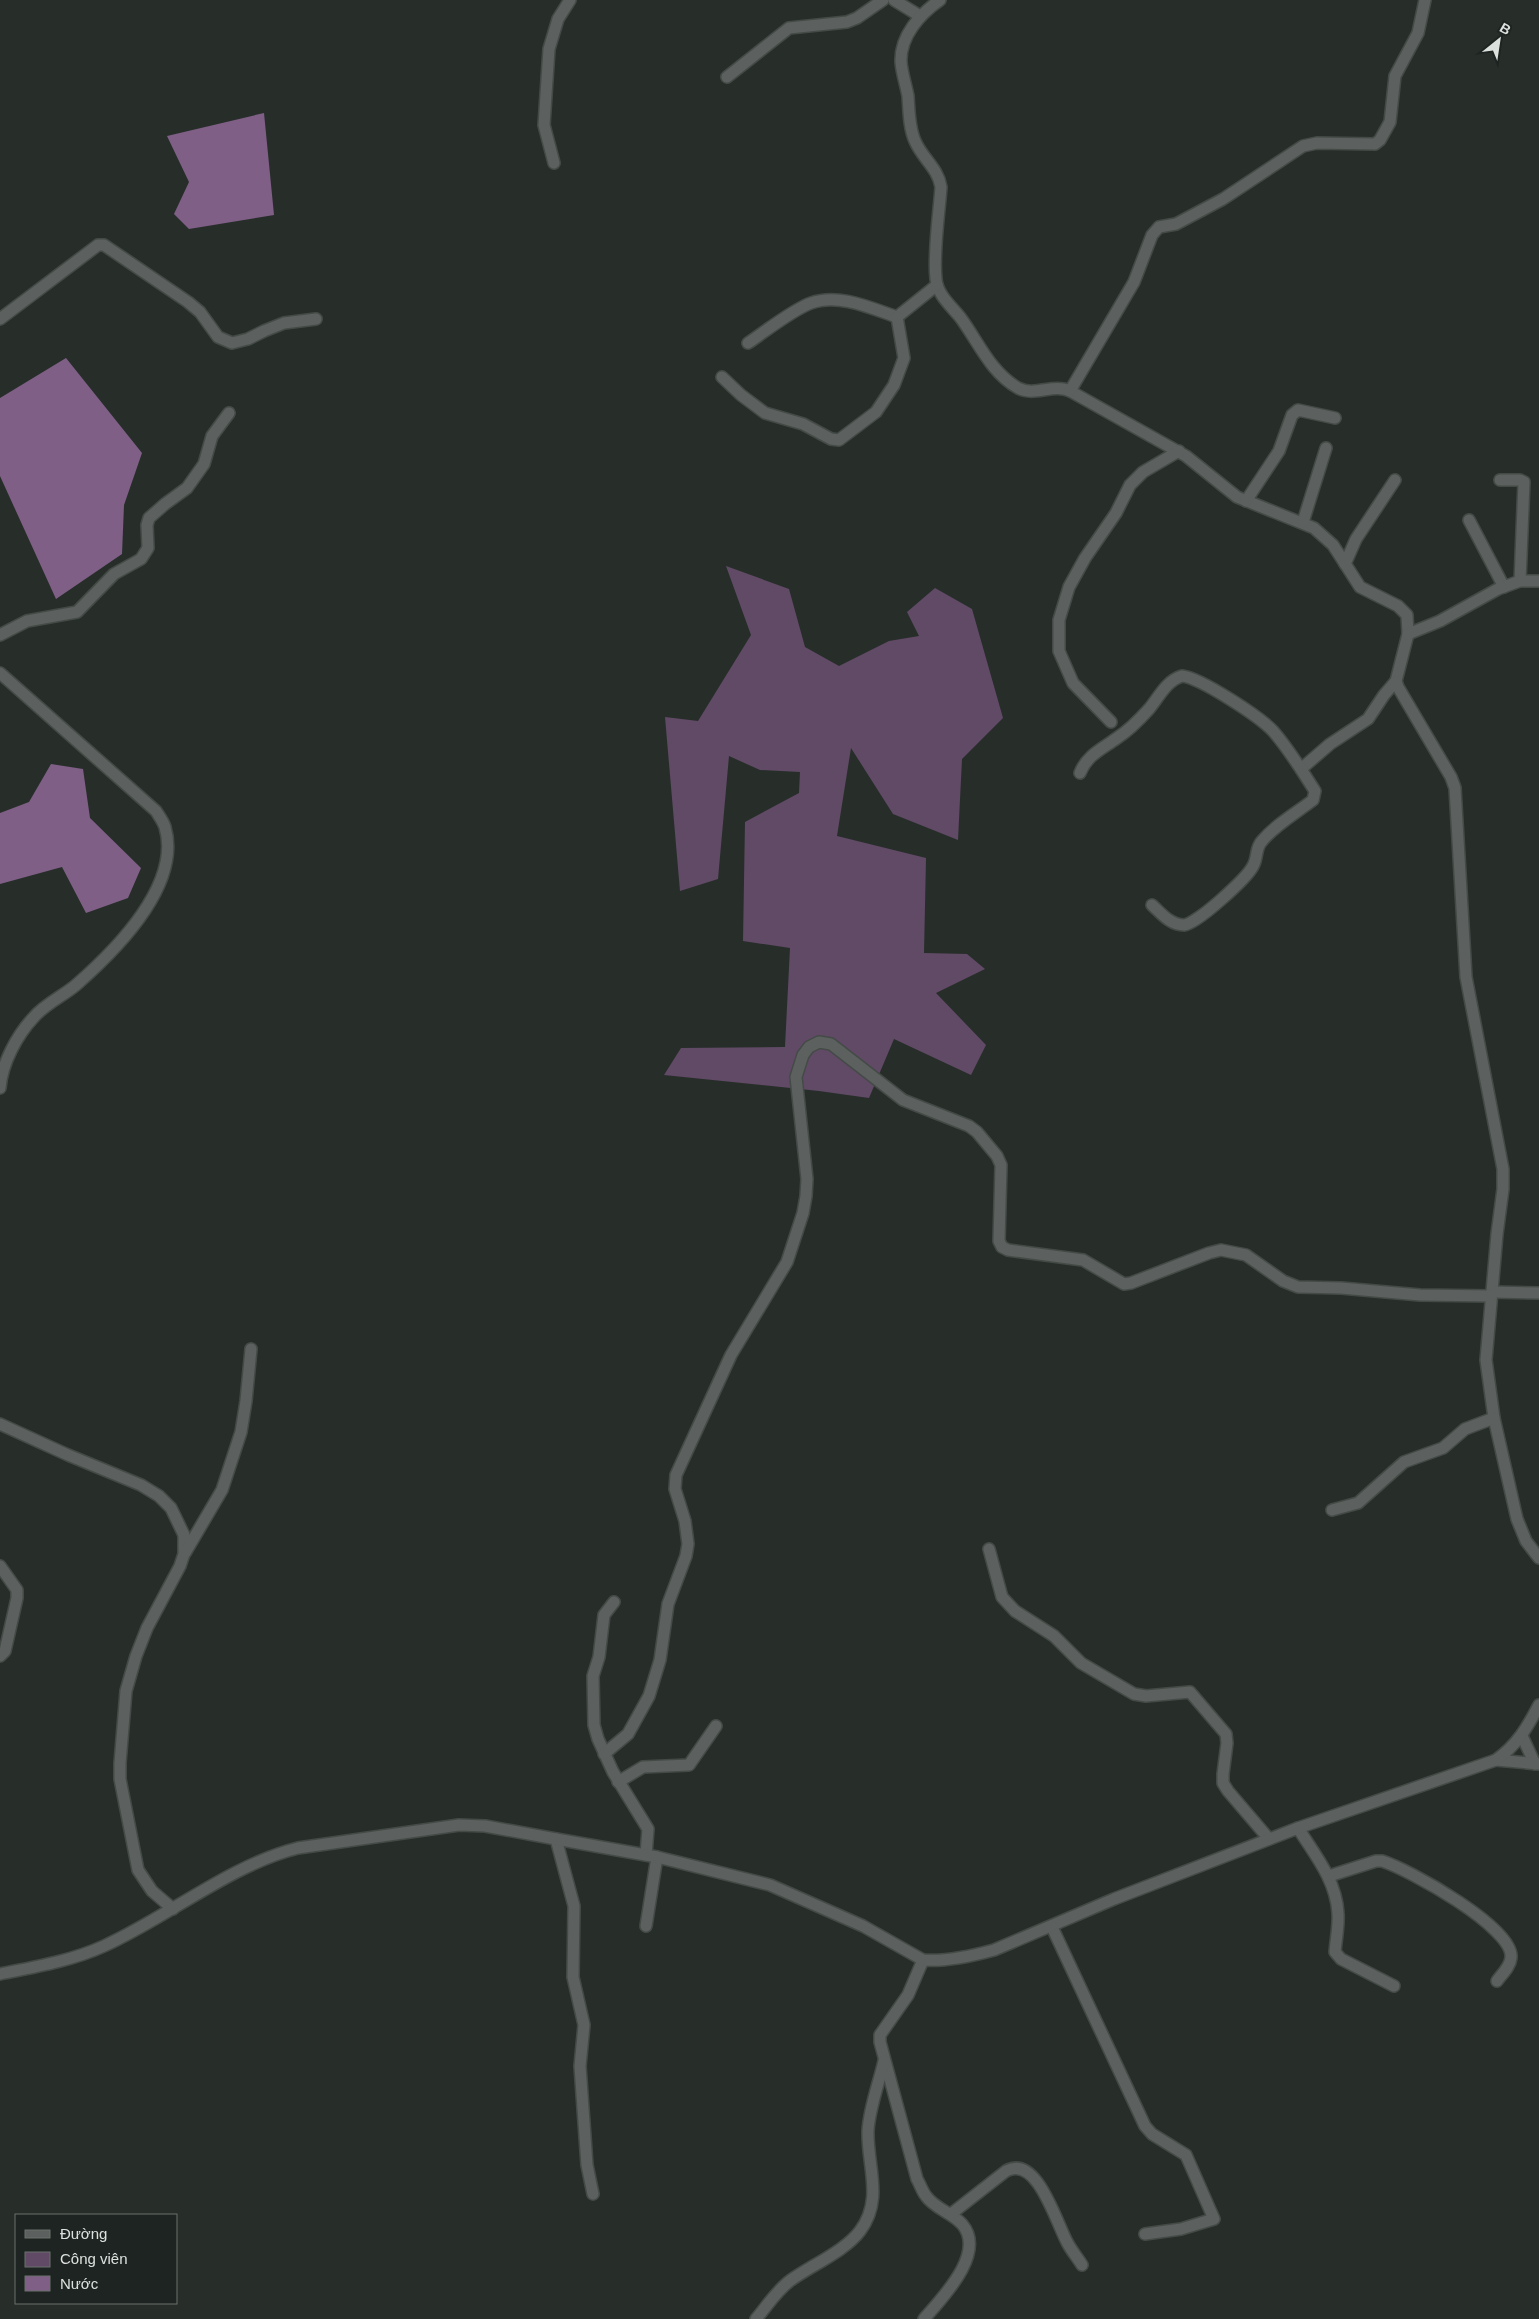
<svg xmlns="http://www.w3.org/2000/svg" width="1539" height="2319" viewBox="0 0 1539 2319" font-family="Helvetica,sans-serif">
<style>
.green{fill:#614a66}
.water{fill:#7f5f86}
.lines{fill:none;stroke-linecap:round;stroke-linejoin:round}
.minor-casing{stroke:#444b47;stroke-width:14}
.minor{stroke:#5c605e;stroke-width:11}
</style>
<rect width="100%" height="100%" fill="#272e2a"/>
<path class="green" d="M726,566L789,589L805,647L839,666L889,641L919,636L907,612L935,588L972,609L1003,718L962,759L958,840L893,814L851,748L837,836L926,858L924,953L967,954L985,969L936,993L986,1045L971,1075L894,1039L869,1098L819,1091L664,1075L681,1048L785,1047L790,948L743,941L745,822L799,793L800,772L760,770L729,756L718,879L680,891L665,717L698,721L751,635Z"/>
<g class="water">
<path d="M264,113L274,215L189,229L174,214L189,182L167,136Z"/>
<path d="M66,358L142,453L124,505L122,554L56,599L0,476V398Z"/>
<path d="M51,764L83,769L90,818L141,868L128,898L86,913L62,867L0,884V813L29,802Z"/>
</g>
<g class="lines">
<g class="minor-casing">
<g id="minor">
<path d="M894,0L920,16"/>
<path d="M940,0C920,14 900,36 901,62C902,74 906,85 908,96C909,110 909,128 915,141C922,158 938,168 941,187C939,215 933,253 936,279C937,294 951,306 960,317C978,341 990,372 1018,388C1035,397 1053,383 1070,391L1186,456L1237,497L1314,528L1333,545L1360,587L1398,606L1407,615L1408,634L1396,681L1398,687L1451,777L1455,788L1466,977L1503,1169V1189L1497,1234L1486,1360L1494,1418L1517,1519L1526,1541L1539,1558"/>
<path d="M727,77L789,28L847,22L857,18L883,0"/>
<path d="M554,163L544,125L549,49L558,19L570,0"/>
<path d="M0,319L98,245H104L188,302L200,312L218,337L232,343L248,339L264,331L284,323L316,319"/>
<path d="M748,343C766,331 792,310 811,303C839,293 871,308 897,317L937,285"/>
<path d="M722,377L741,395L765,413L803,424L831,439L839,440L876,412L894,385L904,358L897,317"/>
<path d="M1070,391L1134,282L1152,235L1159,227L1176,224L1223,199L1303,146L1317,143L1375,144L1380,140L1390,122L1395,76L1418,33L1425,0"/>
<path d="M1500,480H1520L1524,482L1520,581"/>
<path d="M1246,501L1279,451L1292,415L1298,410L1335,418"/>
<path d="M1469,520L1504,587"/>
<path d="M1303,522L1326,448"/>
<path d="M1345,564L1356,539L1395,480"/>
<path d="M1408,634L1440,621L1498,589L1520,581H1539"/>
<path d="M0,635L27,621L77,612L114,574L141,559L148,548L147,525L149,518L165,504L187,488L204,464L212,436L229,413"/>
<path d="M0,673L156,811C159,816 163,821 165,827C182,885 115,951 76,985C63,996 45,1004 34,1017C17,1035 2,1063 0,1088"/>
<path d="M1111,722L1073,683L1059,651V620L1069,587L1085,558L1116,513L1130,485L1143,472L1179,451"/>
<path d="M1301,769L1330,744L1368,719L1384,695L1396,681"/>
<path d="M1080,773C1087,755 1102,749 1117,738C1128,731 1140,719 1149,709C1159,697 1166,681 1182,676C1201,678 1260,717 1273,731C1289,749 1302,771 1315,791L1313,800C1296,813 1275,825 1262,841C1255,848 1258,858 1253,866C1247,878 1197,924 1184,925C1170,925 1161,913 1152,905"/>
<path d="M1492,1292L1539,1293"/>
<path d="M0,1424L68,1455L141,1485L159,1496L171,1508L184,1535V1554L180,1566L147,1628L136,1656L126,1691L120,1763V1779L138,1870L152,1891L173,1909"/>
<path d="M1332,1510L1358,1503L1404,1462L1443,1448L1465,1429L1494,1418"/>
<path d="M989,1549L1002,1597L1015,1611L1054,1636L1081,1663L1134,1694L1146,1696L1190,1692L1226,1734L1227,1743L1223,1774V1783L1228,1791L1269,1839"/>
<path d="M185,1553L222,1490L241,1432L246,1401L251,1349"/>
<path d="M0,1566L17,1590V1598L5,1651L0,1656"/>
<path d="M614,1602L604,1615L599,1657L593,1676L594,1725L598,1739L613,1772L648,1829L646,1855"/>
<path d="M1522,1736L1535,1764"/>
<path d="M604,1754L628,1734L649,1696L660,1660L668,1604L686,1556L688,1544L685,1521L675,1489L676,1475L731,1355L787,1262L803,1213L806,1196L807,1179L796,1077L803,1055L809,1047L819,1042L831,1044L903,1100L969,1126L977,1132L997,1156L1001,1165L999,1241L1002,1247L1008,1250L1083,1260L1124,1284L1131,1283L1209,1253L1221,1250L1246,1255L1283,1281L1298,1287L1341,1288L1420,1295L1491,1296"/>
<path d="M1496,1760L1539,1764"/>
<path d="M618,1782L643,1767L689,1765L716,1726"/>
<path d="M1298,1828C1315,1855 1336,1880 1338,1913C1339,1925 1336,1939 1335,1952L1341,1959L1394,1986"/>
<path d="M556,1839L574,1906L573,1977L584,2025L580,2066L587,2165L593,2194"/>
<path d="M1329,1876L1376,1861H1382C1408,1869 1515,1928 1511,1958C1510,1967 1502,1974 1497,1981"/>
<path d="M646,1926L657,1857"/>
<path d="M1052,1927L1145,2126L1152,2134L1186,2155L1214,2219L1181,2229L1145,2234"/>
<path d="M923,1960L908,1995L880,2035V2042L917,2179C920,2184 922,2191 926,2196C934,2208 952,2213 962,2224C987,2253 942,2298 924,2319"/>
<path d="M0,1974C35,1967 71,1961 104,1946C168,1917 230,1865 298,1848L459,1825L485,1826L556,1839L657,1857L770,1885L863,1926L923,1960C946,1962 972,1956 994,1950L1114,1899L1298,1828L1496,1760C1517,1745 1527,1728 1539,1705"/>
<path d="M951,2214L1006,2171C1037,2154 1056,2222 1067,2242C1071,2250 1077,2257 1082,2265"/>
<path d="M756,2319C767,2306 777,2290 791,2280C812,2265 845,2251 860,2231C884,2199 867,2166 868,2131C869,2109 879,2083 884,2061"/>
</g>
</g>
<use href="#minor" class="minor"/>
</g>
<rect x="15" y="2214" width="162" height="90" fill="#1e2421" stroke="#6a706d"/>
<rect x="25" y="2230" width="25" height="8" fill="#5c605e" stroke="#6a706d"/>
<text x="60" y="2239" font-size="15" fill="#dce1de">Đường</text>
<rect x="25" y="2252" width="25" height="15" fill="#614a66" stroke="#6a706d"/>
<text x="60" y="2264" font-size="15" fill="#dce1de">Công viên</text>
<rect x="25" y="2276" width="25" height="15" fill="#7f5f86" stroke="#6a706d"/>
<text x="60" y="2289" font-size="15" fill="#dce1de">Nước</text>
<g transform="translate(1499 40) rotate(30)" stroke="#1e2421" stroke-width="4" paint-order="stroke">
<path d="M0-4L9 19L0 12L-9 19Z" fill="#dce1de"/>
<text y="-8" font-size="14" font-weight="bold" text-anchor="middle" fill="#dce1de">B</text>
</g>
</svg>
